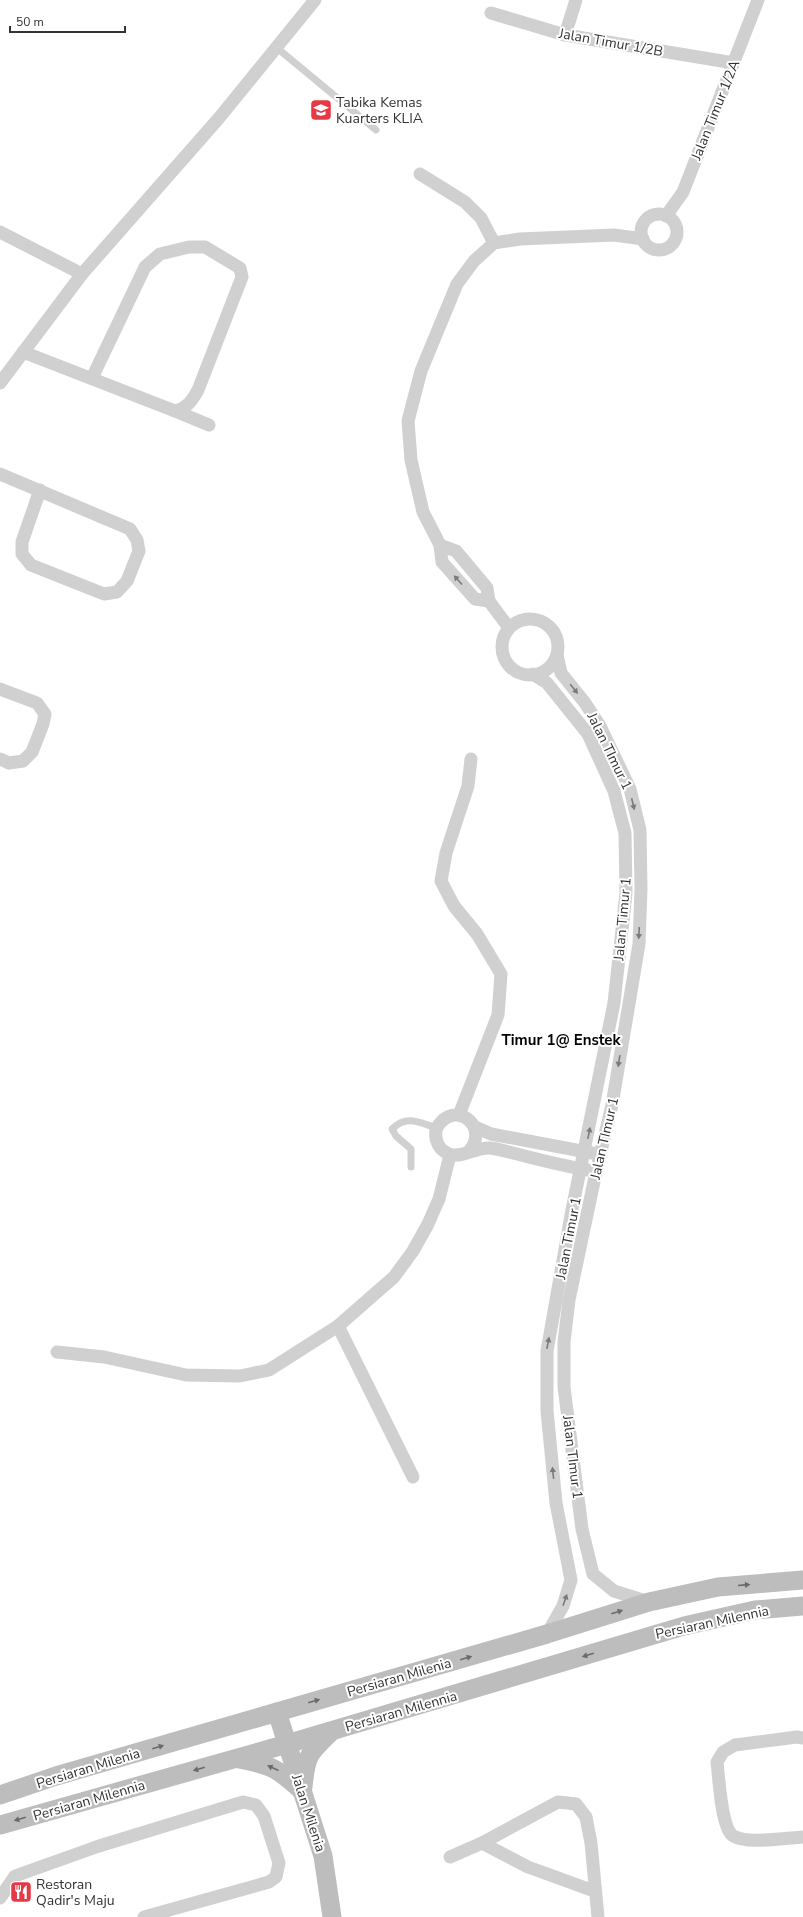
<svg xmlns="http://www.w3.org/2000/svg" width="803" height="1917" viewBox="0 0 803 1917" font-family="'Nunito Sans',sans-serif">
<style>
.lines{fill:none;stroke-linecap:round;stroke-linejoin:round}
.lane{stroke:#d0d0d0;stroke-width:7}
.street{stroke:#d0d0d0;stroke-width:13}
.secondary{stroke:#bdbdbd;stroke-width:19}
.oneway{fill:#7a7a7a}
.oneway2{fill:#6a6a6a}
.labels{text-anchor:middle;stroke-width:4;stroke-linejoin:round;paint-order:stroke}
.street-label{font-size:14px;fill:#333;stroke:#fff}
.poi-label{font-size:14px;fill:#333;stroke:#fff;text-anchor:start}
.neighbourhood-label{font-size:15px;font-weight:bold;fill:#000;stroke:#fff}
</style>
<rect width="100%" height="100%" fill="#fff"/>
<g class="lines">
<g class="lane">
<path d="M277,48L376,130"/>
<path d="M411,1167V1149L396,1136L392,1129C407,1114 420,1123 437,1128"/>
</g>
<g class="street">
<path d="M491,13L565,35L734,63"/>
<path d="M565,35L576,0"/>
<path d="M420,174L465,202L481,218L494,243"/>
<circle cx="659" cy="232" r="18"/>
<path d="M666,216L683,192L758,0"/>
<path d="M0,232L82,274"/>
<path d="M23,352L175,411C187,408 192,401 198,390L242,277L240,268L205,247H189L160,254L145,267L92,378"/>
<path d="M0,383L82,274L219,118L315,0"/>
<path d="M175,411L209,425"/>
<path d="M0,474L130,529L137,540L139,551L127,581L117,592L104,594L31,565L22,554V542L40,490"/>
<path d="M440,545L456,551L487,588L489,601L509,628"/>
<path d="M489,601L475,599L442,562L440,545L423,512L411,460L408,421L421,371L457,284L474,261L494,243L520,239L614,235L643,239"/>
<circle cx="530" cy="647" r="28"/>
<path d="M557,655L561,673L585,703L600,726L630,789L640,830L641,889L639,944L612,1105L596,1172L569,1300L564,1342V1387L582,1529L593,1574L614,1591L649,1602"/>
<path d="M533,674L547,683L588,734L614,791L625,833L626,893L614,1003L572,1210L547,1351V1411L556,1503L571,1580L563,1606L547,1634"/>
<path d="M0,689L37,703L45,714L43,724L32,752L23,761L9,763L0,759"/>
<path d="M459,1115L498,1015L501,974L477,934L454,906L441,881L446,853L468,786L471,759"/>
<path d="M475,1127L491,1134L592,1153"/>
<path d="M469,1151C489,1129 460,1102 441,1122C431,1132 436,1149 449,1154C461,1159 476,1147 490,1148C499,1149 508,1152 517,1154C540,1160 564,1166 588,1170"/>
<path d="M338,1326L413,1477"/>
<path d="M57,1352L104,1357L186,1375L240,1376L269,1370L338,1326L394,1277L413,1251L428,1224L439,1199L450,1155"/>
<path d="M803,1738L797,1737L735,1745L723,1752L717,1762C719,1778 721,1825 732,1835C744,1845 787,1838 803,1837"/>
<path d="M450,1857L482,1843"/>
<path d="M594,1891L528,1867L482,1843L558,1802L576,1804L586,1817L591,1843L598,1917"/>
<path d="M0,1898L15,1876L99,1846L243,1802L256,1805L264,1816L279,1863L276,1877L269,1882L144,1917"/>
</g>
<g class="secondary">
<path d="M277,1712L323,1856L332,1917"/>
<path d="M239,1759C271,1765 277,1768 301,1790"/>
<path d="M303,1787C306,1756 308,1754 330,1733"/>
<path d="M0,1795L56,1776L547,1634L649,1602L718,1587L803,1580"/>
<path d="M0,1825L287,1744L684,1626L755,1610L803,1606"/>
</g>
</g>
<defs><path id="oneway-solid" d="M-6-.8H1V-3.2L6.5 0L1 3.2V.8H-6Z"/></defs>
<g class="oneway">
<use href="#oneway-solid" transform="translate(458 580) rotate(-132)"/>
<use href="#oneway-solid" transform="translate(574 689) rotate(51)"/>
<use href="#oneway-solid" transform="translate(633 804) rotate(77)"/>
<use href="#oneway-solid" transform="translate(639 933) rotate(93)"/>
<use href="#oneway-solid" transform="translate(619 1061) rotate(99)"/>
<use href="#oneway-solid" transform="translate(589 1133) rotate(-78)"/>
<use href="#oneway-solid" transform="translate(548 1343) rotate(-79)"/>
<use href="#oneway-solid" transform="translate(553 1473) rotate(-96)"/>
<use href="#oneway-solid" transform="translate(565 1600) rotate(-71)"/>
</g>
<g class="oneway2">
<use href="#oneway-solid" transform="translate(744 1585) rotate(-5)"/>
<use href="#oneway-solid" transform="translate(617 1612) rotate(-17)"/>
<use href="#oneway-solid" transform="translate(588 1655) rotate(163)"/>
<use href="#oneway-solid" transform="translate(466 1658) rotate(-16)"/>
<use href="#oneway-solid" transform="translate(314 1701) rotate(-16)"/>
<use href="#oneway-solid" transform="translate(158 1747) rotate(-16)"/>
<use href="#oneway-solid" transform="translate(273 1768) rotate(-156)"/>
<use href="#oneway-solid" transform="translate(199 1769) rotate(164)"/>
<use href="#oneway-solid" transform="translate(20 1819) rotate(164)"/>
</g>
<defs>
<g id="school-square" transform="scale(1.15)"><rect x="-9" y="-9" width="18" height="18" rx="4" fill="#e63946" stroke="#fff"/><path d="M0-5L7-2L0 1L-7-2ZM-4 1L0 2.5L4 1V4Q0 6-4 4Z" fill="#fff"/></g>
<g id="restaurant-square" transform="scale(1.15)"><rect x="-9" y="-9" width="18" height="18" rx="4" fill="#e63946" stroke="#fff"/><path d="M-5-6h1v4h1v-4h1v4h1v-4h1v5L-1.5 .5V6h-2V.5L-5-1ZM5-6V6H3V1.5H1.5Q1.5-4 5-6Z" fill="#fff"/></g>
</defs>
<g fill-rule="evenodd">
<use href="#school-square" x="321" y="110"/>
<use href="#restaurant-square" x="21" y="1892"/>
</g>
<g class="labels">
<g class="street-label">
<text transform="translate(611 42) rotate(10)" y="5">Jalan Timur 1/2B</text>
<text transform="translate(715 110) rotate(-68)" y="5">Jalan Timur 1/2A</text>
<text transform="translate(610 751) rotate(64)" y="5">Jalan TImur 1</text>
<text transform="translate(622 919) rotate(-85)" y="5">Jalan Timur 1</text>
<text transform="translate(604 1138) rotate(-77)" y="5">Jalan TImur 1</text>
<text transform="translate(568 1238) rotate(-79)" y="5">Jalan Timur 1</text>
<text transform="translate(573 1457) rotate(83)" y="5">Jalan TImur 1</text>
<text transform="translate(712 1622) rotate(-12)" y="5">Persiaran Milennia</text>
<text transform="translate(399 1677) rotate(-16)" y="5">Persiaran Milenia</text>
<text transform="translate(401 1711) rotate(-16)" y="5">Persiaran Milennia</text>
<text transform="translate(88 1768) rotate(-17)" y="5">Persiaran Milenia</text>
<text transform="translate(89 1800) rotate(-16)" y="5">Persiaran Milennia</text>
<text transform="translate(309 1813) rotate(72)" y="5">Jalan Milenia</text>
</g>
<g class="poi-label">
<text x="336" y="107">Tabika Kemas<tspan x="336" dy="16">Kuarters KLIA</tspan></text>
<text x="36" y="1889">Restoran<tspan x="36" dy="16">Qadir's Maju</tspan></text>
</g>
<g class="neighbourhood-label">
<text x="561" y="1045">Timur 1@ Enstek</text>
</g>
</g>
<path d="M10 26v6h115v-6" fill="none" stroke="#333333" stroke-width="2"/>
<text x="16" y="26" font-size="12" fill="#333333" stroke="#ffffff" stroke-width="3" paint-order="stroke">50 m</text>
</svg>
